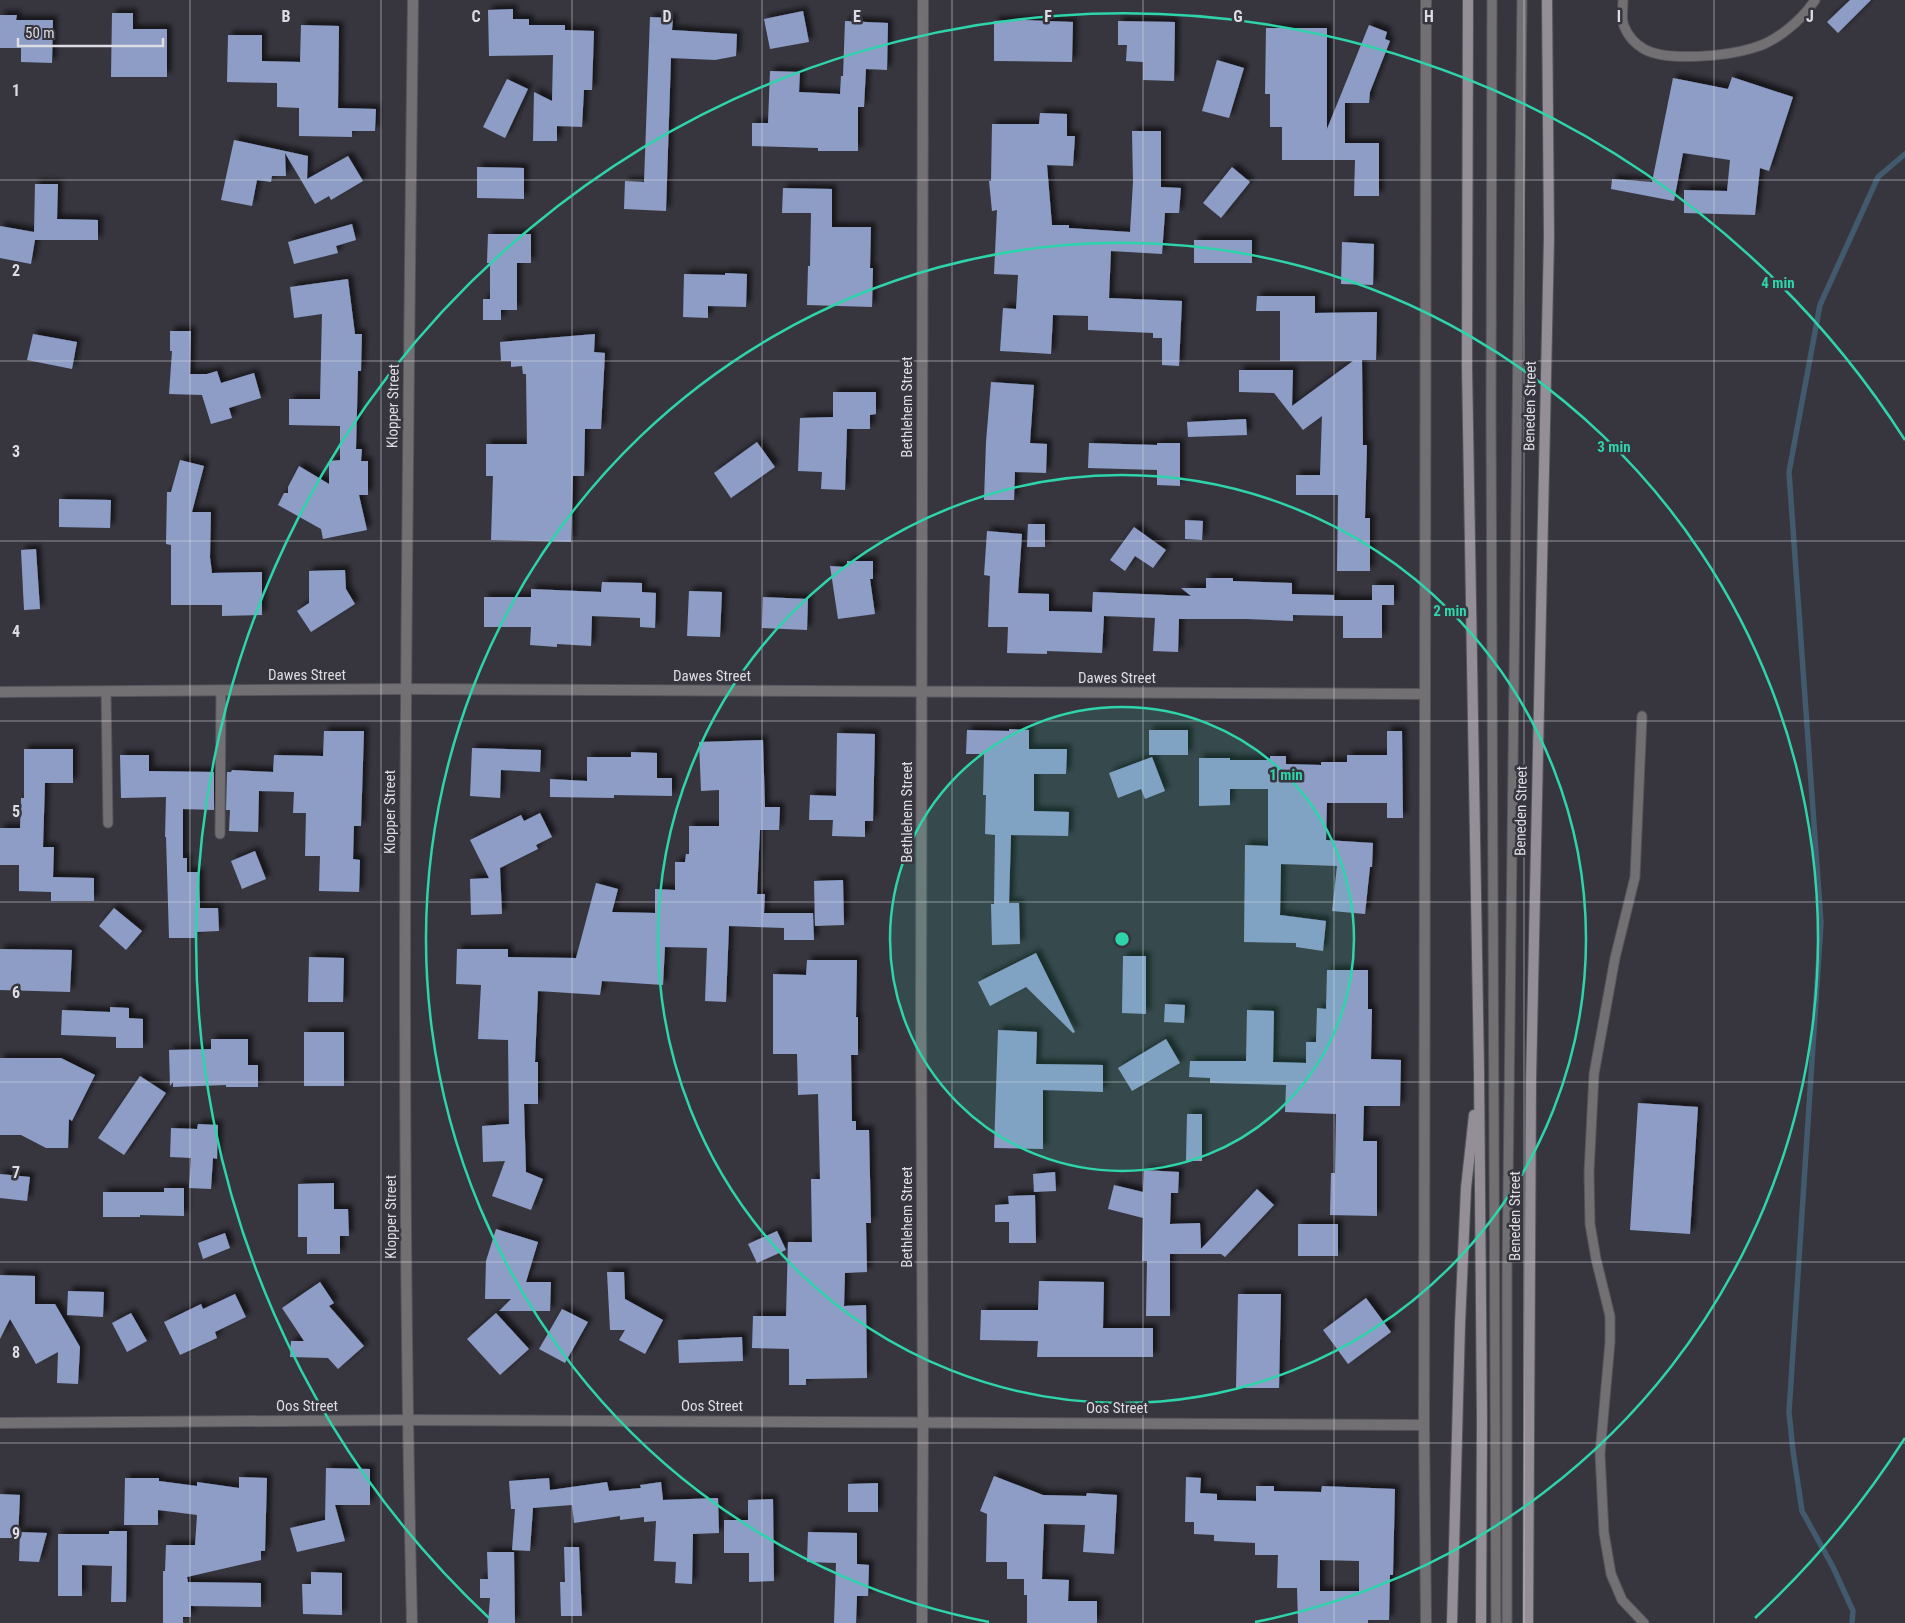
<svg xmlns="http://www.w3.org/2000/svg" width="1905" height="1623" viewBox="0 0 1905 1623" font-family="'Roboto Condensed',sans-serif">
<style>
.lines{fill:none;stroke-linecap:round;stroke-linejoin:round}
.stream{stroke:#425a6e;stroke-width:5.5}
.building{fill:#8d9dc6;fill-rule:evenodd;filter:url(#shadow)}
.service-casing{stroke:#55545c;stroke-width:11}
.minor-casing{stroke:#55545c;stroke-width:12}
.secondary-casing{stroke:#55545c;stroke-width:12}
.service{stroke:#737074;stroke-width:9}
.minor{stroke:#737074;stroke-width:10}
.secondary{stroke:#948f96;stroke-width:10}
.grid{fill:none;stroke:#dddce2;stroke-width:1;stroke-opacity:0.55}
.ring{fill:none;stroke:#2ed4aa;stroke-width:2.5}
.labels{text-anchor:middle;stroke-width:5;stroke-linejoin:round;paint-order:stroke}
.street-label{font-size:15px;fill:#dddce2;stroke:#37363f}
.grid-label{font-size:16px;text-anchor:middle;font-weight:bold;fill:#dddce2;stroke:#37363f;stroke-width:5;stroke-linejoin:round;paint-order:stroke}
.centre{fill:#2ed4aa;stroke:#37363f;stroke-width:2.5}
.ring-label{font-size:15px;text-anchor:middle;font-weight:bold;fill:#2ed4aa;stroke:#37363f;stroke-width:5;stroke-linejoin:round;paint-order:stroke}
</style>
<defs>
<filter id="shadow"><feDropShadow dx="4.5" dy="-4.5" stdDeviation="2.5" flood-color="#0009"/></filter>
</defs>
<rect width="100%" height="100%" fill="#37363f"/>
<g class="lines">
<path class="stream" d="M1852,1623L1853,1611L1833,1567L1802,1511L1793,1451L1789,1412L1821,923L1789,472L1820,305L1878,177L1905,154"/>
</g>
<g class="building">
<path d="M1850,0H1871L1838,33L1827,22Z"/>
<path d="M513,9V19H529V25H565V30L594,31L592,90H584L582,127L557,126V141H533L534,92L552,101L553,55L489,56L488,10Z"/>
<path d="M803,11L809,42L770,49L764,19Z"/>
<path d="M112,13H133V29H167V77H111Z"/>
<path d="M0,15H17L16,20H53L52,63L21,62V48H0Z"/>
<path d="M650,17L673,18L672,30L737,34L736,56L715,60L671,58L666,211L624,209L625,181L644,182Z"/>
<path d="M1024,20L1073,22L1072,62L994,61V21Z"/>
<path d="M845,21L888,23L887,70L866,69L864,107H858V151H818V148L752,146V123H768L770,71L800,72L799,92L840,94L841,76H843Z"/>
<path d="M1118,21L1175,22L1174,81L1143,80V62L1126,61L1127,45H1118Z"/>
<path d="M301,25L339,26L338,108L376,109L375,131H352V137L299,136V108L277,107V83L227,82L228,35H262V61L300,62Z"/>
<path d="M1369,25L1387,32L1385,39L1390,41L1370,92L1369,103H1345V143H1379V196H1354L1355,160H1282V127H1270V94H1265L1266,28H1327V129Z"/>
<path d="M1217,60L1244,68L1229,118L1202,111Z"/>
<path d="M1732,77L1793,97L1769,171L1760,168L1755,215L1684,213V190L1727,191L1730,160L1683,153L1674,201L1611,189L1612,179L1652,182L1673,78L1728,89Z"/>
<path d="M507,79L528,89L505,138L483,127Z"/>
<path d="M1040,113L1067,114V136H1075L1073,166L1047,165L1052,225H1069V228L1130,232L1133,182L1132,131H1161V187L1181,188L1179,213H1165L1162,254L1111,251L1109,298L1182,301L1179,366L1162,365V338H1153V333L1088,330V316L1053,315L1051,354L1000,351L1003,308L1016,309L1018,275L994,274L997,210L992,211L989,181H991L992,124H1039Z"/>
<path d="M234,140L308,156L307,179L348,156L363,181L331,200L329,196L315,204L285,153L286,176H272L271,182L257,180L252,206L221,200Z"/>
<path d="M477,167L524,168V199L477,198Z"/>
<path d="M1232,167L1250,182L1221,218L1203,203Z"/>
<path d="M35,184H58L57,219L98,220V240H35L31,264L0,258V226L34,232Z"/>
<path d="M783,188L832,189V227H871L870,268H873L872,307L807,305L808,266H810L811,213H782Z"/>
<path d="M352,224L356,240L336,246L338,253L294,264L288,242Z"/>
<path d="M488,234H531V263H517V310H501V320H483V299H490V263H487Z"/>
<rect x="1194" y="240" width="58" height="23"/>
<path d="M1342,242L1374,244L1373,285L1341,284Z"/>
<path d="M725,273L747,274L746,307L708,306V318L683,317L684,274L725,275Z"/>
<path d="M348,279L355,334H362L361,371H358L356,449H362L361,461H368V495H359L367,530L323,539L321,529L278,505L284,493H288V487L299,466L329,484V461L340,460V426L289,425V399H320L322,314L294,318L290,287Z"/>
<path d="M1257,296H1315V313L1377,312L1376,360H1362L1363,445H1367L1365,518H1370V571H1337L1338,495H1296V475H1320L1322,416L1303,430L1274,393L1239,392V370H1293L1292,406L1353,361H1280V311H1256Z"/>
<path d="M170,331H191L190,374H207L217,371L221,383L254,373L261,398L229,408L232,418L211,424L202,395L169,394L172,351H170Z"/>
<path d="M33,334L77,342L72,369L27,360Z"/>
<path d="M595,334L594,352L605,353L601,429H585L584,476H573L571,542L491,540L493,476H486V444H527L526,374H523L522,366L511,367V361H501L500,342Z"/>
<path d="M991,382L1034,385L1030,443L1047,444L1046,473L1015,472L1014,500H984L986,442Z"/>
<path d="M833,392H876V414L870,415V429H847L845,490L821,489L822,472L798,471L800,418L833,417Z"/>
<path d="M1246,419L1247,435L1188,437L1187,422Z"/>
<path d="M757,442L775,467L731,498L714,473Z"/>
<path d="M1089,443L1157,445V443H1180V486L1157,485V470L1088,468Z"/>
<path d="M180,460L204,466L192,512H211L210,557L212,573L262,572V615L222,616V605H171V545L166,544L167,492H171Z"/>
<path d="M59,499L111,500L110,528L59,527Z"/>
<path d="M1185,520L1203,521L1202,540L1185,539Z"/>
<path d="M1028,524H1045V547H1027Z"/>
<path d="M1134,527L1166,550L1153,568L1135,556L1125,571L1110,560Z"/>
<path d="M987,531L1022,534L1018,593L1049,594V611L1092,612L1093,592L1191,596L1181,588H1206V578H1233V581L1292,583V594L1334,595V600H1372V585H1394V605H1382V638H1343V616L1293,615V621L1247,619H1179L1178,652L1153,651L1155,618L1104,616L1102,653L1047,651V654L1007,653L1008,627H988L990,576L984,575Z"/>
<path d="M36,549L40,609L24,610L21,550Z"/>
<path d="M847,561H873V579H870L875,614L838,619L830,566L847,567Z"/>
<path d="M345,570L346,589L355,604L311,632L297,611L309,603V571Z"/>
<path d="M602,582L642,583V592L656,593L655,628L640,627V618L592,616L591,646L557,644V647L530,645L531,627H484V597H531V589L601,592Z"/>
<path d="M689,591L722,592L720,637L687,636Z"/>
<path d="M763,597L808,599L807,630L762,628Z"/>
<path d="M1009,729L1029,730V749H1067L1066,774H1034V811L1069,812L1068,836L1011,835L1009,903H1019L1020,944L992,945L991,904H994L995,835L985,834L986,795H983L984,754H966L967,730L1009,731Z"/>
<rect x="1149" y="730" width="39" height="25"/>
<path d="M324,731H364L361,826H354L353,859L360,860L359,892L319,891L320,856H305L306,813H293L294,792L259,791L258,832L229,831L230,810H226L227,772H231L232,770L273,772L274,755L323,756Z"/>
<path d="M1387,731H1402L1403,818H1387V803H1327L1326,840L1373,843L1372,867H1370L1365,914L1332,911L1337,866L1281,864L1280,915L1326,921L1323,951L1296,947V943L1244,942L1245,845L1268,846V789H1230V805L1199,806V758H1230V760H1270V756H1286V764L1321,765V762H1347V755H1387Z"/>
<path d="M837,733L875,734L873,821H865V837L832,836L833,820H809L810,795L836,796Z"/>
<path d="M763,740L765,807H780L779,830H760L757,894H765L764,913H813L814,940H784V928L729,926L726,1002L705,1001L707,948L665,947L663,985L602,981L600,995L538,991L535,1062H538V1104H524L526,1172L543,1179L531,1210L492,1196L505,1161L483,1162L482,1126L509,1124L508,1040L478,1039L481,985L456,984L457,949H508V957L576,958L596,883L618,889L612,912L655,913V889L675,890V862H685L686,854H689V826H719V790L701,791L699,742Z"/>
<path d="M472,748L541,750L540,772L501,770L500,798L470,796Z"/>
<path d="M24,749H73V783H45L43,847H54L53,877L94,878V901H51V892L19,891V865H0V828H20L21,798H24Z"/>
<path d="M631,752L657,753V778H672V796L614,795V798L550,797V779L587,781V757H631Z"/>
<path d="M120,755H149V771L214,772V810L183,809V858H187V872H199L200,908H218L219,931L196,932V938H169L166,837H165L166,797L121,798Z"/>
<path d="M1152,757L1165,791L1145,799L1141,789L1118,798L1109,773Z"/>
<path d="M540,813L552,837L536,845L538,849L500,868L502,914L471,915L470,879L489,878L470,840L521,815L524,821Z"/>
<path d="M255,851L266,879L242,889L231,861Z"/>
<path d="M843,880L844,925L815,926L814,881Z"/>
<path d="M114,908L142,931L126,950L99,926Z"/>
<path d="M0,949L72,950L70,992L0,990Z"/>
<path d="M1036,953L1075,1032L1073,1033L1026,987L990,1006L978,982Z"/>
<path d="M1123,956H1146V1014L1122,1013Z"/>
<path d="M309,957L344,958L343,1002H308Z"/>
<path d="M807,960H857L856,1017H858V1055H851L852,1121H856V1130H869L871,1223H866L867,1272L845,1273L844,1306L866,1305L867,1378L806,1379V1385H789V1349L752,1348L753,1316H786L788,1242H812L811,1179H820L818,1094L798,1095L797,1054H773V974L806,975Z"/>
<path d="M1327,970H1368V1009H1372L1371,1059L1401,1060L1400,1106H1364L1363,1141H1377V1216L1330,1215L1331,1173H1335L1336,1114L1285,1112L1286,1085L1210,1083V1078L1189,1077L1190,1061H1246L1247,1010L1274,1011L1273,1062L1306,1063V1042H1316L1317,1008L1326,1009Z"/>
<path d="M1165,1004L1185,1005L1184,1023L1164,1022Z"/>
<path d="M110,1007L129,1008V1018L143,1019V1048H116V1037L61,1035L62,1010L110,1012Z"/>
<path d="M998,1030L1037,1032L1036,1064L1103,1065V1092L1043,1090V1149L994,1148Z"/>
<rect x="304" y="1032" width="40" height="54"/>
<path d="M211,1039H248V1065H258V1087H226V1085L173,1087V1082L170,1086L169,1050L211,1049Z"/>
<path d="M1166,1039L1180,1063L1132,1091L1118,1068Z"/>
<path d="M0,1058H61L95,1075L72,1121L69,1119L68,1148H46L21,1135H0Z"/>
<path d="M140,1076L166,1093L124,1155L98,1138Z"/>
<path d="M1638,1103L1698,1107L1690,1234L1630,1230Z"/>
<path d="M1187,1114H1202V1161H1186Z"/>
<path d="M198,1124L218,1125L217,1159L213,1158L211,1189L189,1188L191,1158L170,1157L171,1128L197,1129Z"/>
<path d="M1144,1170L1179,1172L1178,1193H1171L1170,1224L1200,1223L1201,1249L1257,1189L1274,1205L1225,1257L1221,1254H1170V1316H1146L1147,1261H1142L1143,1218L1108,1209L1114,1185L1143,1192Z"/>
<path d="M1055,1172L1056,1191L1034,1192L1033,1174Z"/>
<path d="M0,1174L30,1177L27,1201L0,1198Z"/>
<path d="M334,1183V1209H348L349,1236H340V1254H307V1237H298V1184Z"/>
<path d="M164,1188H184V1216L140,1215V1217H103V1192H164Z"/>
<path d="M1035,1195L1036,1243H1009V1222H995V1205L1009,1204L1008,1196Z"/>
<rect x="1298" y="1224" width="40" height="32"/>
<path d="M496,1229L538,1242L526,1282H551L550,1311H499L511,1299H485L486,1261Z"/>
<path d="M777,1231L786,1250L757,1263L748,1244Z"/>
<path d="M225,1233L230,1248L203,1259L198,1243Z"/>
<path d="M607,1272H624L625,1299L663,1320L645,1354L619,1340L625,1330H610Z"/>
<path d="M0,1275L35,1276V1304H55L80,1347L78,1384L57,1383L58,1352L36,1364L10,1319L0,1339Z"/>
<path d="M1039,1281L1104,1282L1103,1328H1153V1357H1037L1038,1341L980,1340L981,1310H1038Z"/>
<path d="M320,1282L334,1303L329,1306L364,1346L338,1369L328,1358L290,1357L291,1341H304L282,1308Z"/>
<path d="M68,1291L104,1292L103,1317L67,1315Z"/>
<path d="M235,1294L246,1317L215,1332L217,1338L180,1355L164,1322L201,1304L203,1309Z"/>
<path d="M1238,1294H1281L1279,1388H1236Z"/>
<path d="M1366,1298L1391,1332L1348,1364L1323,1330Z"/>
<path d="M562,1309L588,1322L565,1363L539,1349Z"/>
<path d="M131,1313L147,1341L127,1352L112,1323Z"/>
<path d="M496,1313L529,1349L500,1375L467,1339Z"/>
<path d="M742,1337L743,1361L679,1363L678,1340Z"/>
<path d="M326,1468L370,1469V1505H335L345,1541L297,1552L290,1528L325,1520Z"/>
<path d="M994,1476L1043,1495L1086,1496L1087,1493L1117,1495L1114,1554L1083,1552L1085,1525L1044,1524L1042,1579L1069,1580L1068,1601H1097V1623H1027V1595H1024V1579H1007V1562H986L987,1514L980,1511Z"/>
<path d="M239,1477L267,1478L265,1551H261V1560L187,1577L188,1582L261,1583V1607L191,1606V1617H183V1623H163V1571H165L166,1545H195L197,1515L158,1510V1525H124L125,1478H159V1481L197,1486V1482L239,1488Z"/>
<path d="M1186,1477L1201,1478L1200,1493L1217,1494V1500L1256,1501V1486H1274V1491L1321,1492L1322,1486L1395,1489L1393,1575H1390L1389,1620H1368V1623H1298L1297,1588H1277L1278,1555H1255V1543L1214,1541V1535L1194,1534V1522H1185ZM1320,1560L1359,1561V1591H1320Z"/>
<path d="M549,1478L550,1490L607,1482L609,1491L641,1488L640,1485L661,1482L663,1500L718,1498L719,1533L693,1534L692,1584L675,1583L676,1562L654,1561L656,1521L644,1522V1517L620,1520V1516L574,1523L572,1505L533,1508L530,1551L512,1550L515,1509H511L509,1481Z"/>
<path d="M878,1483V1512H848V1484Z"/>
<path d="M0,1494L20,1495L18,1538H0Z"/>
<path d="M773,1499L774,1581L749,1582V1553H724V1520H748V1500Z"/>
<path d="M109,1531H127L126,1602H111L112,1566L82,1565V1596H58V1534H109Z"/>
<path d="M20,1532L47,1533L39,1562L19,1561Z"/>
<path d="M808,1532L857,1533V1564L869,1565L868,1596H857L856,1623H834L836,1563L807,1562Z"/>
<path d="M564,1547H579L582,1616H561L560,1582H565Z"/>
<path d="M487,1552H514L515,1623H488L490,1598H480V1579H488Z"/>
<path d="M311,1572L342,1573V1615L303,1614L302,1584H311Z"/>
</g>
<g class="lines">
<g class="service-casing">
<g id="service">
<path d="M1492,0L1491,413L1496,1623"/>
<path d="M1623,0C1623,8 1621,19 1624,26C1628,36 1635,44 1644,49C1667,62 1727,56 1753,48C1776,42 1802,20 1815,0"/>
<path d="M106,691L108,823"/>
<path d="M1642,716L1635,877L1615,958L1594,1074L1589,1172L1590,1224L1596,1259L1610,1316V1342L1600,1454L1604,1533L1611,1574L1622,1600L1644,1623"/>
<path d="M220,834L221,690"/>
<path d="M1507,1623V1273L1522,0"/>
</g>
</g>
<g class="minor-casing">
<g id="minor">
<path d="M0,692L405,689L1424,694"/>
<path d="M0,1423L407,1420L1424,1425"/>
<path d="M412,1623C399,1082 407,541 413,0"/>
<path d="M922,1623L923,1421L921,1016L923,0"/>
<path d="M1426,1623L1424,1425L1426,0"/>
</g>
</g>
<g class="secondary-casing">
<g id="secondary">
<path d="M1468,0L1467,367L1479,1071L1482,1422L1481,1623"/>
<path d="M1452,1623L1460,1324L1466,1188L1474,1115"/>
<path d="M1528,1623L1531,1080L1549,237L1547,0"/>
</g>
</g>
<use href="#service" class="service"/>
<use href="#minor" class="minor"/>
<use href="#secondary" class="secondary"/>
</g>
<path class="grid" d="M190,0V1623M381,0V1623M572,0V1623M762,0V1623M952,0V1623M1143,0V1623M1334,0V1623M1524,0V1623M1714,0V1623M0,180H1905M0,361H1905M0,541H1905M0,721H1905M0,902H1905M0,1082H1905M0,1262H1905M0,1443H1905"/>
<circle cx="1122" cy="939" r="232" fill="#2ed4aa" fill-opacity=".12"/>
<g class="ring">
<circle cx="1122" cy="939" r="232"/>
<circle cx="1122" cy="939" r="464"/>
<path d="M989 1622A696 696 0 1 1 1255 1622"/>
<path d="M1905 1438A928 928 0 0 1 1755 1618M489 1618A928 928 0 1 1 1905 440"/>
</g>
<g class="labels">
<g class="street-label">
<text transform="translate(393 406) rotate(-89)" y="5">Klopper Street</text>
<text transform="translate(1530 406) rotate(-89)" y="5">Beneden Street</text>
<text transform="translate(907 407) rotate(-90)" y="5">Bethlehem Street</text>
<text x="307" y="680">Dawes Street</text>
<text x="712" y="681">Dawes Street</text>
<text x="1117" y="683">Dawes Street</text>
<text transform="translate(1521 811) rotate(-89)" y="5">Beneden Street</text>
<text transform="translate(390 812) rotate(-90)" y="5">Klopper Street</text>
<text transform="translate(907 812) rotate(-90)" y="5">Bethlehem Street</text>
<text transform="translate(1515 1216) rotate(-90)" y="5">Beneden Street</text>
<text transform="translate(391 1217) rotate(-90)" y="5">Klopper Street</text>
<text transform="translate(907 1217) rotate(-90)" y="5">Bethlehem Street</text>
<text x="307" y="1411">Oos Street</text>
<text x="712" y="1411">Oos Street</text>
<text x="1117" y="1413">Oos Street</text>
</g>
</g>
<g class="grid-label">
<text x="286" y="22">B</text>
<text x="476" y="22">C</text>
<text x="667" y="22">D</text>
<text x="857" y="22">E</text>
<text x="1048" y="22">F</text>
<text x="1238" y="22">G</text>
<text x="1429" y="22">H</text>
<text x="1619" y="22">I</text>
<text x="1810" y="22">J</text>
<text x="16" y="96">1</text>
<text x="16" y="276">2</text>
<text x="16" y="457">3</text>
<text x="16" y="637">4</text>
<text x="16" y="817">5</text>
<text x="16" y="998">6</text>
<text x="16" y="1178">7</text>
<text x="16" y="1358">8</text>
<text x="16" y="1539">9</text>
</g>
<circle cx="1122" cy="939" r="8" class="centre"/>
<g class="ring-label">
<text x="1778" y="288">4 min</text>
<text x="1614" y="452">3 min</text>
<text x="1450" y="616">2 min</text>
<text x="1286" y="780">1 min</text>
</g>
<path d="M18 38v8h145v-8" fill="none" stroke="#dddce2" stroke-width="2.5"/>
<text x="25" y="38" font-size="15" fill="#dddce2" stroke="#37363f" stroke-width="4" paint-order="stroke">50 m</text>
</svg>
